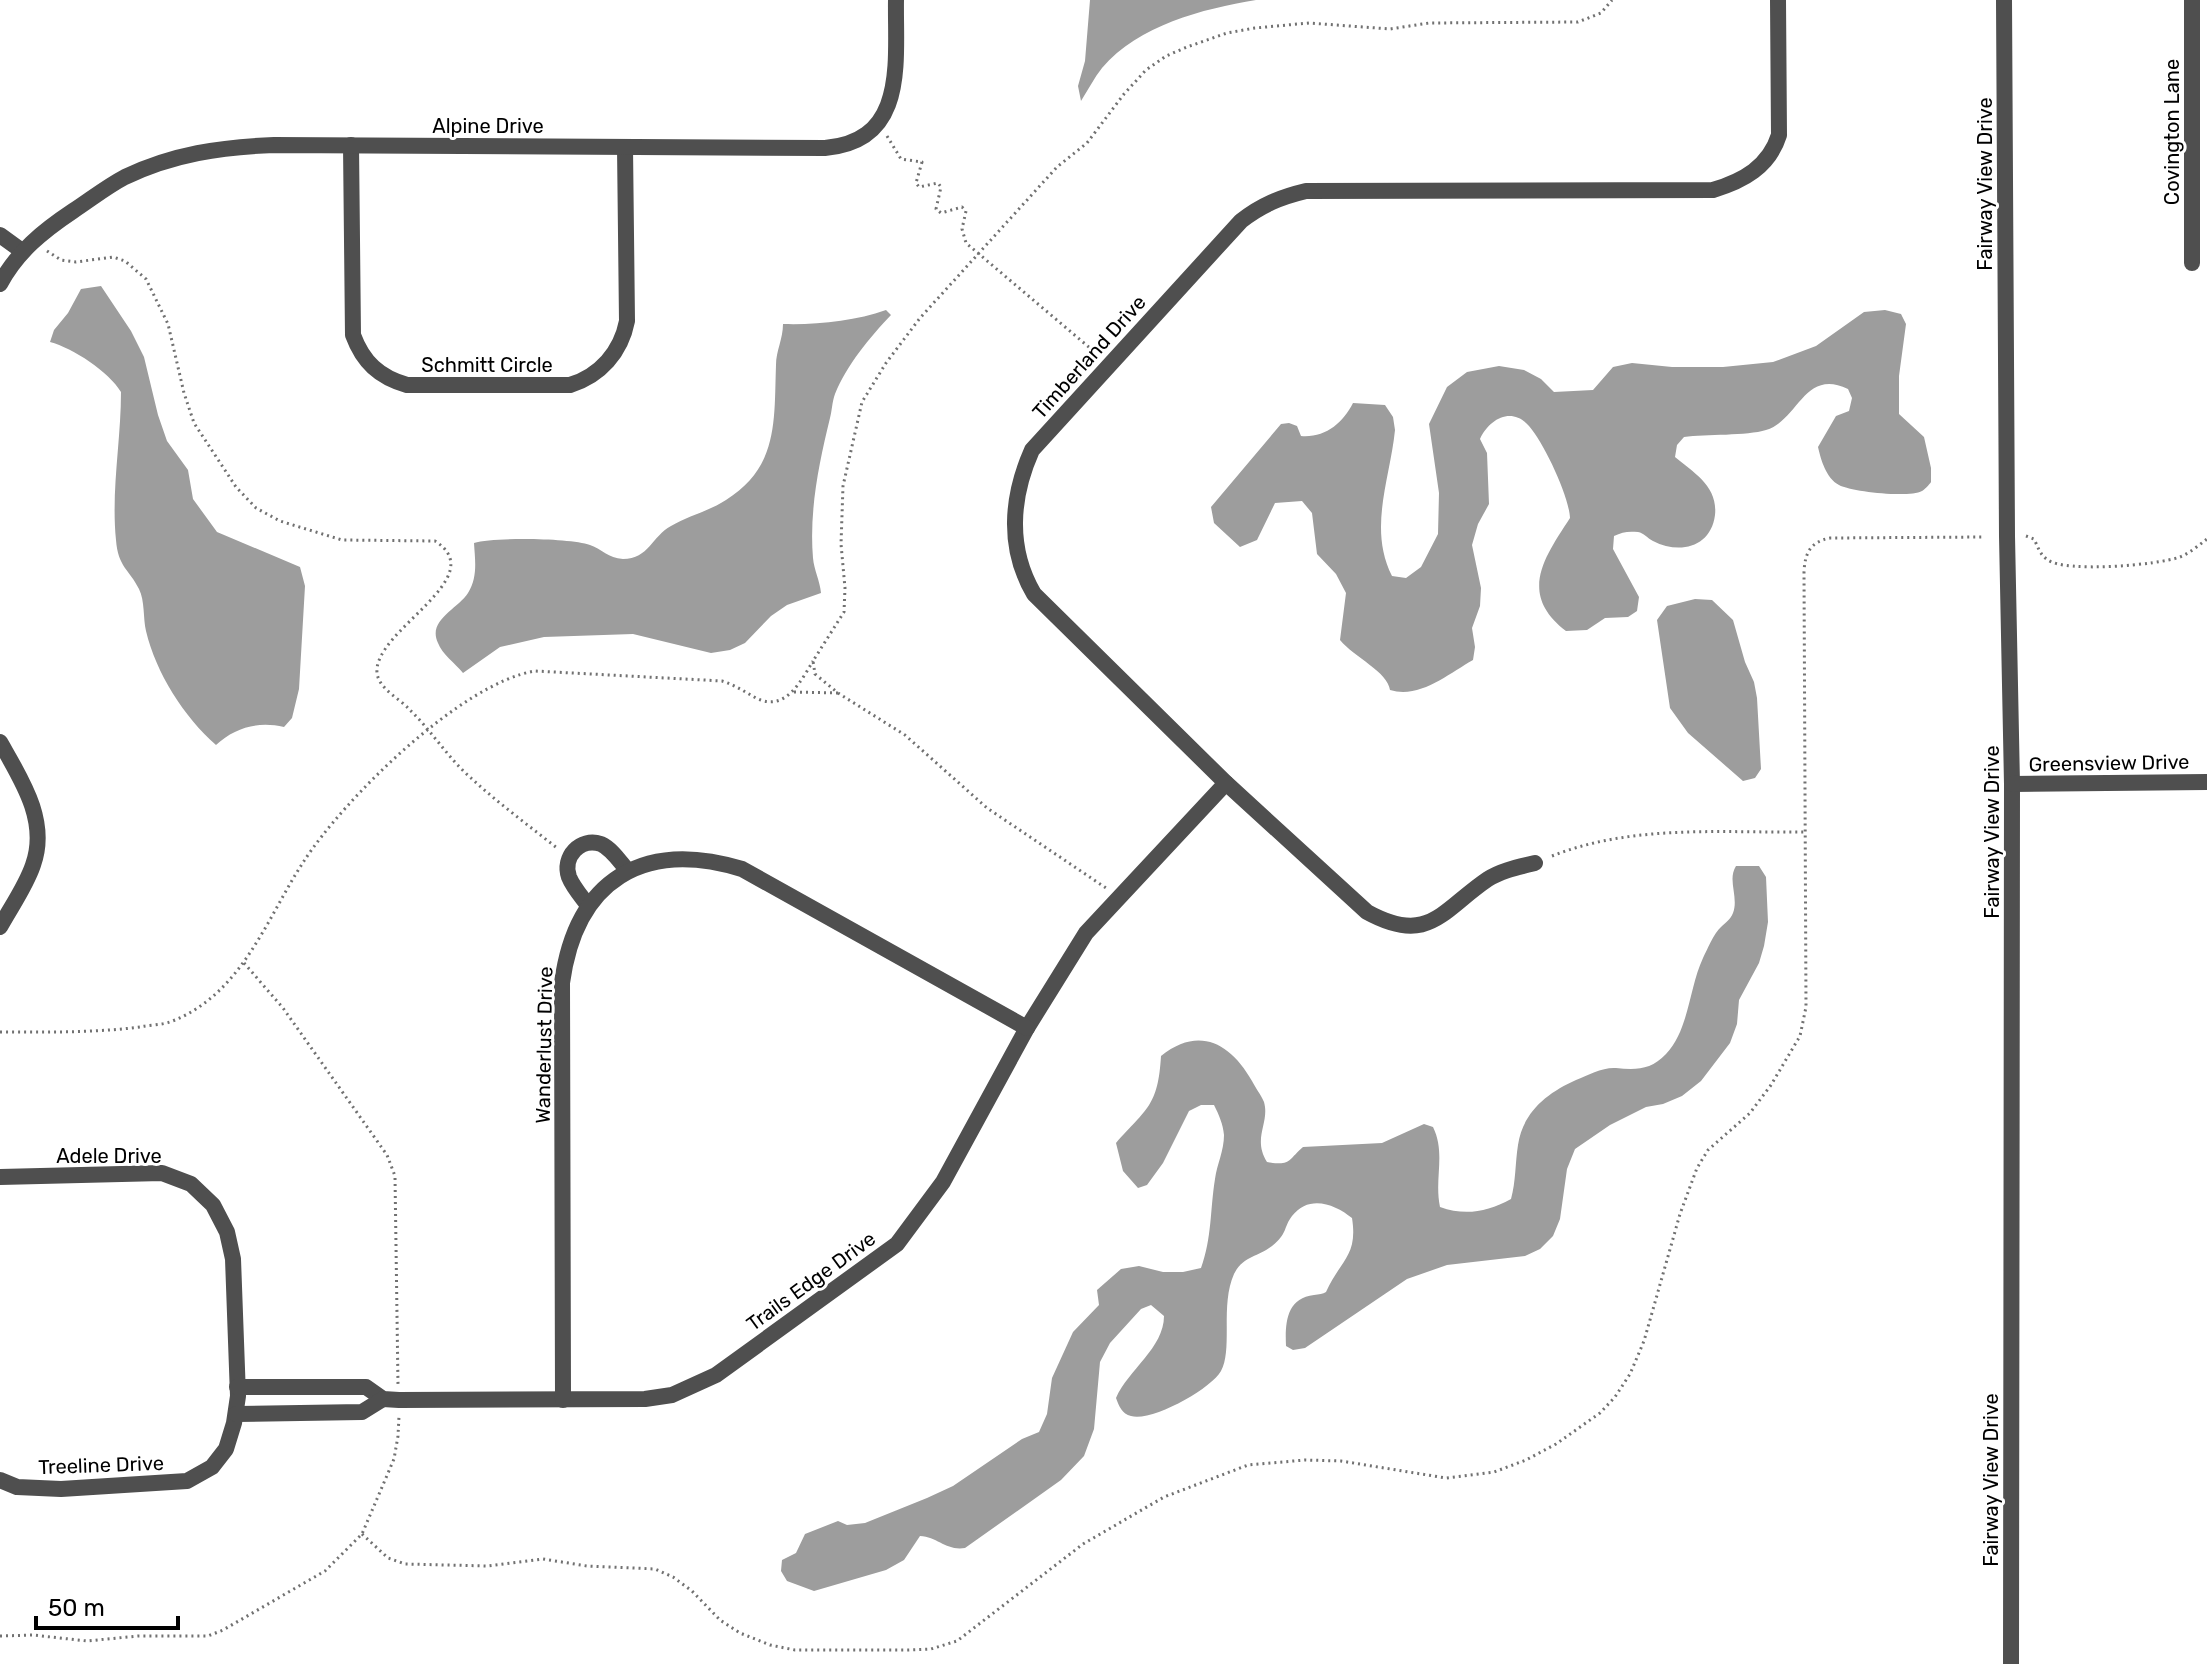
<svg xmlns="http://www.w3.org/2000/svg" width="2207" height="1664" viewBox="0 0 2207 1664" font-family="Rubik,sans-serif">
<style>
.water{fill:#9d9d9d}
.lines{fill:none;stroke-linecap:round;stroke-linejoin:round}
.path{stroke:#717171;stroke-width:3;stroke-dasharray:2 4;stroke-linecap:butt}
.minor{stroke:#4f4f4f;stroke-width:16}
.labels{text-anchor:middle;stroke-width:6;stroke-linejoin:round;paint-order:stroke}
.street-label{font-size:20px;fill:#000;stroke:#fff}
</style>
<rect width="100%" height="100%" fill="#fff"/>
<g class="water">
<path d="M1090,0H1256C1202,9 1139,25 1102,68C1094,78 1088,90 1081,101L1078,86L1085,61Z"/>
<path d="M101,286L131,331L144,357L158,415L167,441L188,470L193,499L217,532L300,567L305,586L299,689L292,718L284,727C259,721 235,727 216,745C184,717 156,673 146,631C143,618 145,601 139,589C129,569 118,567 116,540C111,491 121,441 121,392C109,372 73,348 50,342L54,330L68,313L81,289Z"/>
<path d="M886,310L891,315C870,337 846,366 835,394C832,402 832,411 830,418C819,463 809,511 813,558C814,570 820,581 821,593L787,605L771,616L745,643L730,650L711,653L633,634L544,637L500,647L463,673C455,663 442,654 438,643C427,620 458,609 468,593C478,577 475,560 474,543C495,537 569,538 590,545C602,549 608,558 623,559C649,559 652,536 671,526C688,516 709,511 726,500C779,467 774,420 776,365C776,351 783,339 783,324C817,325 855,321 886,310Z"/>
<path d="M1885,310L1901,314L1906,324L1899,376V414L1924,437L1931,468V482C1930,484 1924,490 1922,491C1909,498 1852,492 1839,485C1826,478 1821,460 1818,447L1836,416L1849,411L1852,398L1848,389C1804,368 1799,420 1766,430C1747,436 1706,434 1684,437L1677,445L1675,457C1694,473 1718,486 1715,515C1711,547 1680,555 1653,541C1647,538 1644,533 1638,532C1628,531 1622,532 1614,536L1613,549L1639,597L1637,611L1628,617L1605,618L1587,630L1566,631C1518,594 1544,558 1570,518C1569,496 1544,443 1529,426C1512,406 1489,419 1480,439L1487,453L1489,504L1478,524L1472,545L1481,588L1480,606L1472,628L1475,647L1473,660C1448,674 1420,699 1390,690C1388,672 1354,657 1340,640L1346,593L1336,574L1317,554L1312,513L1302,501L1275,503L1257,540L1240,547L1214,523L1211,507L1281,424L1289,423L1297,426L1301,436C1325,438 1343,423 1353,403L1385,405L1393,417L1395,430C1390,480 1368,528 1392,576L1406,578L1421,567L1438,534L1439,493L1429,424L1447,387L1467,372L1499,366L1524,370L1541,379L1554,392L1593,390L1613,367L1632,363L1672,367H1723L1773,362L1816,346L1864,312Z"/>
<path d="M1695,599L1712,600L1733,620L1745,662L1754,682L1757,698L1761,769L1755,778L1743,781L1688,733L1670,708L1657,620L1667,606Z"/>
<path d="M1736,866H1759L1766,877L1768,922L1764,946L1759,963L1739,1000L1737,1024L1730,1043L1701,1081L1682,1096L1663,1104L1646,1107L1610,1125L1575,1149L1567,1169L1560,1219L1553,1236L1540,1249L1525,1256L1447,1265L1407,1279L1305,1348L1293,1350L1286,1346C1285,1324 1286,1298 1314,1295C1319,1294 1323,1294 1326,1292C1341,1259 1358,1256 1352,1218C1335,1204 1309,1194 1292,1216C1283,1228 1288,1233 1272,1246C1258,1257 1243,1256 1234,1274C1220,1305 1233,1349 1221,1371C1211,1389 1152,1422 1131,1416C1122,1414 1119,1406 1116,1398C1128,1370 1164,1348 1164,1316L1151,1305L1141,1309L1110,1343L1100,1362L1094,1429L1084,1456L1061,1480L965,1548C946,1551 938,1537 920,1536L904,1560L886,1570L814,1591L787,1581L781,1571L782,1560L796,1553L805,1534L838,1521L847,1525L865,1523L927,1498L953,1486L1022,1439L1039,1432L1047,1414L1052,1378L1073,1332L1099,1305L1097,1290L1121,1269L1139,1266L1163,1272H1183L1201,1268C1212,1238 1210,1210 1215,1179C1217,1164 1224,1151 1224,1135C1223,1124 1219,1115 1214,1105H1201L1189,1111L1163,1163L1147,1185L1138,1188L1123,1171L1116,1143C1147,1108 1158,1106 1161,1056C1198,1026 1230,1042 1252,1081C1255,1087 1261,1095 1264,1102C1270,1123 1252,1138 1267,1162C1291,1166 1287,1161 1303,1147L1382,1143L1424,1124L1433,1127C1446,1154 1434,1178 1440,1207C1465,1216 1487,1212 1511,1199C1516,1181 1515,1164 1518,1145C1523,1112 1547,1093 1576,1080C1588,1075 1603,1067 1616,1068C1636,1070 1651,1070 1666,1054C1689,1030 1689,988 1703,958C1707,950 1714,933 1721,927C1726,922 1730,920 1733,913C1739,897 1727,880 1736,866Z"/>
</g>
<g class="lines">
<g class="path">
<path d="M887,136L901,159L922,162L916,183L919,187L938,183L941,187L936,209L941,213L962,207L966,211L962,229L966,243L1097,354"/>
<path d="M47,251L61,260L76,262L113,257L125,261L146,279L168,324L184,393L194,423L236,487L256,508L280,521L342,540L435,541C493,578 373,630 377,673C379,689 399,698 409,709C431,730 448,758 471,778C498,803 528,825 557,848"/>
<path d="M2026,536L2034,539C2038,547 2040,555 2048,560C2066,573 2158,565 2180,557C2190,553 2199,545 2207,539"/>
<path d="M794,692L838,693L815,674L813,661L844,612L845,588L841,544L843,486L862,402L886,363L920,318L1057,167L1087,143L1124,94L1146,70L1166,56L1187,47L1227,33L1255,28L1309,23L1390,29L1429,23L1578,22L1601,13L1612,0"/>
<path d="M838,693L905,735L987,808L1106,888"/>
<path d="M1552,856C1633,824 1722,833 1806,832"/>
<path d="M244,963L283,1008L387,1155L395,1176L398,1384"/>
<path d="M0,1032C47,1032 93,1033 140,1027C149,1025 161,1025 170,1022C242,995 266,919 304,861C344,799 461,683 535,671L722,681C735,685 745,692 756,698C785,713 801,681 813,661"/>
<path d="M362,1534L388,1558L405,1564L488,1566L543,1559L587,1566L655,1569L673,1577L692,1591L720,1620L740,1633L770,1645L795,1650H909L931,1649L957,1641L1083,1544L1164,1497L1248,1465L1305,1460L1341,1461L1446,1478L1494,1472L1526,1460L1556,1444L1600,1413L1615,1397L1630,1374L1644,1341L1680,1214L1697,1168L1708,1150L1750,1113L1771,1085L1800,1036L1806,1007L1804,572C1805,553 1810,542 1830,538L1985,537"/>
<path d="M0,1636L33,1635L87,1641L138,1636H208L223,1630L325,1571L362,1534L394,1459L398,1436L399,1416"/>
</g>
<g class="minor">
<path d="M2004,0L2007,536L2012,784L2011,1664"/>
<path d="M2192,0V263"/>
<path d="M351,145L353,335C363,362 379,377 407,385H570C600,376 621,352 627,321L625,147"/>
<path d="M0,235L22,251"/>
<path d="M0,284C17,252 43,231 73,211C90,200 106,187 125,177C173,154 221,147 274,145L825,148C908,141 895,61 896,0"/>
<path d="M0,742C21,779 49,821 33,865C26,886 11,907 0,927"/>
<path d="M2012,784L2207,782"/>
<path d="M1535,863C1519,867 1502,870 1488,879C1442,910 1429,946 1367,912L1226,783L1034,594C1007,548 1011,497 1032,450L1241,221C1261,205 1281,197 1306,191L1713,190C1743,181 1769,167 1779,135L1778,0"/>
<path d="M587,904C581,896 573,887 569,877C562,857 580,837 601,844C612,849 620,862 628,871"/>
<path d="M0,1177L162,1173L191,1184L213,1205L227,1232L233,1259L238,1396L234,1423L226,1449L212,1467L187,1481L61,1489L17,1487L0,1480"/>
<path d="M237,1387H366L383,1399L399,1400L645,1399L672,1395L716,1375L897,1244L943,1182L1027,1028L1086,933L1226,783"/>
<path d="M563,1400L562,983C576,880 643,839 742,869L1027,1028"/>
<path d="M236,1414L362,1412L383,1399"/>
</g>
</g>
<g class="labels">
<g class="street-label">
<text x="488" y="133">Alpine Drive</text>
<text transform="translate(2172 132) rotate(-90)" y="7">Covington Lane</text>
<text transform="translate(1985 184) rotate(-90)" y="7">Fairway View Drive</text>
<text transform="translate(1089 357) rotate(-48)" y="7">Timberland Drive</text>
<text x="487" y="372">Schmitt Circle</text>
<text transform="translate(2109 763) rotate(-1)" y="7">Greensview Drive</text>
<text transform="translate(1992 832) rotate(-90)" y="7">Fairway View Drive</text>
<text transform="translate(544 1045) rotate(-89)" y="7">Wanderlust Drive</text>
<text x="109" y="1163">Adele Drive</text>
<text transform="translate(811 1281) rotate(-36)" y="7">Trails Edge Drive</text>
<text transform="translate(101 1465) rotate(-2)" y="7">Treeline Drive</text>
<text transform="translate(1991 1480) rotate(-90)" y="7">Fairway View Drive</text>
</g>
</g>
<path d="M36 1616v12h142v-12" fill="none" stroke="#000000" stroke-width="4"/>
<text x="48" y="1616" font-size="24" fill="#000000" stroke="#ffffff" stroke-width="6" paint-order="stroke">50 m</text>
</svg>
